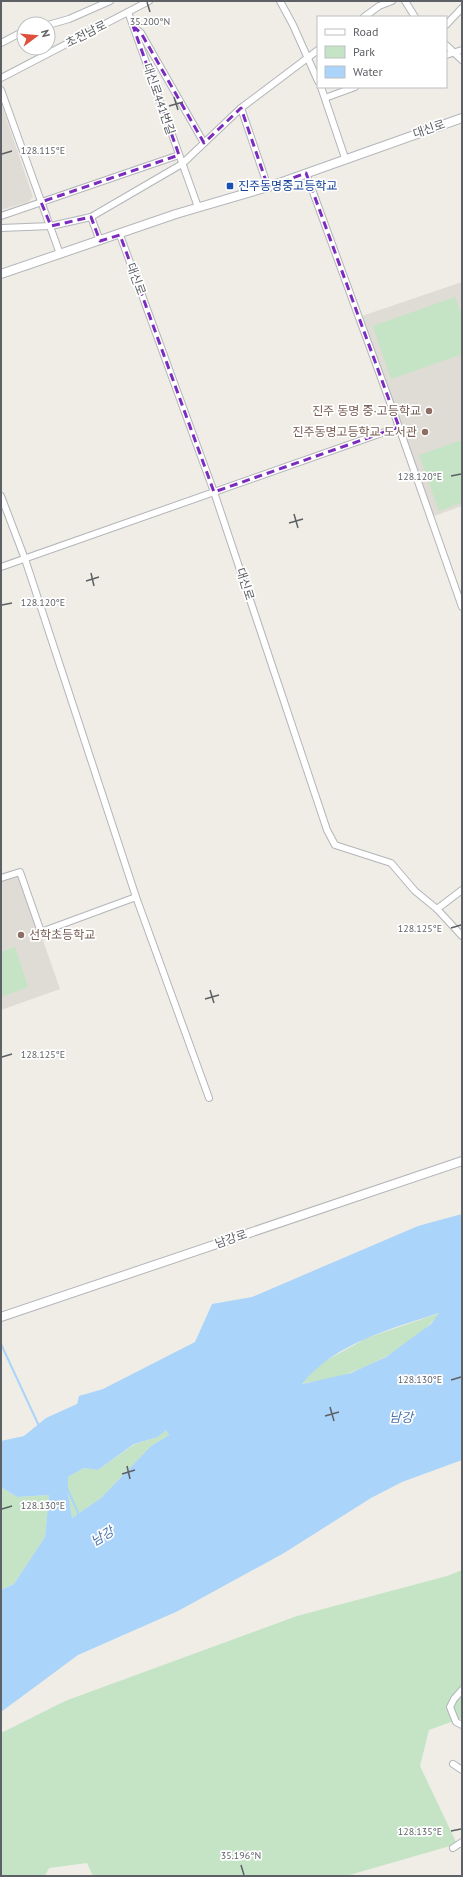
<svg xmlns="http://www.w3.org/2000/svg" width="463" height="1877" viewBox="0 0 463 1877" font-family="'PT Sans','Noto Sans KR',sans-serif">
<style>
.education{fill:#dedcd4}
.green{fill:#c4e4c5}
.water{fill:#abd4fa;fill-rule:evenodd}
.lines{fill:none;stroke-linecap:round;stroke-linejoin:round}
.stream{stroke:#abd4fa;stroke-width:2}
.minor-casing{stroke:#b3b5ba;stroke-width:8}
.tertiary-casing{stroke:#b3b5ba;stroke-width:10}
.minor{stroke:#fff;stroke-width:6}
.tertiary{stroke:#fff;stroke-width:8}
.marked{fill:none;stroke:#7b2cbf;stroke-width:3;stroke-dasharray:8 5;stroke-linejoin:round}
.ticks{fill:none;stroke:#5d6065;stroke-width:1.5}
.transit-dot{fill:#1a4fb4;stroke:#fff;stroke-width:1.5}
.education-dot{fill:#8d6e63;stroke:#fff;stroke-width:1.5}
.labels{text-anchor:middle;stroke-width:3.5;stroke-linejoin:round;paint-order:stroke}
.street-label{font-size:12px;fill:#5d6065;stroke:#fff}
.transit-label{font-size:12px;fill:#164399;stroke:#fff;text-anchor:start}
.education-label{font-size:12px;fill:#785e54;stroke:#fff;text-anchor:end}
.water-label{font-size:13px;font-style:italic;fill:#4874ab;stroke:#fff}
.ticks-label{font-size:10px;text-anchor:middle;fill:#5d6065;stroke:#fff;stroke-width:3.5;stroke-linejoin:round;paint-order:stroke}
</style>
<rect width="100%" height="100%" fill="#efede6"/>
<g class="education">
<path d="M1,103L33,197L28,202L1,210Z"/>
<path d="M462,282V506L434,516L362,316Z"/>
<path d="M20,875L60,989L1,1010V881Z"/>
</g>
<g class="green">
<path d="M455,297L462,316V354L391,379L373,326Z"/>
<path d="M462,440V502L439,511L419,455Z"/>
<path d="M15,947L28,987L1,997V952Z"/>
<path d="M440,1313C418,1340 384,1360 352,1372C336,1379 318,1380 301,1384L320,1364L367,1338Z"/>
<path d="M166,1430L169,1435L151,1446L101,1498L72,1518L68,1493V1477L84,1468L98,1470L135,1444L158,1437Z"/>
<path d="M1,1487L17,1497L49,1495L45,1537L14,1584L1,1590Z"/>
<path d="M462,1570V1718L429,1730L420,1766L457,1844L346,1876H93L87,1863L49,1868L45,1876H1V1733L65,1701L297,1616L447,1576Z"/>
</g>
<path class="water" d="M462,1214V1460L402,1482L371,1498L284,1553L178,1611L78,1655L1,1712V1590L14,1584L45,1537L49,1495L17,1497L1,1487V1441L24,1436L46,1418L77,1404L79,1396L103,1389L195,1342L212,1304L252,1297L418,1226ZM439,1313L431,1324L386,1357L351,1373L302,1384C335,1343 391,1329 439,1313ZM166,1430L169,1435L151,1446L101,1498L72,1518L68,1493V1477L84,1468L98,1470L134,1444L158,1437Z"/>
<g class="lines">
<g class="stream">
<path d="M1,1344L39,1426"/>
<path d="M67,1488L79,1515"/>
</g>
<g class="minor-casing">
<g id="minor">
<path d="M280,1L293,25L318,81"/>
<path d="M405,1L415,17"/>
<path d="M128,12L198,207"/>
<path d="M364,17L379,6L392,1"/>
<path d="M48,25L69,19L110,1"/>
<path d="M446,25L462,8"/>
<path d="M134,27L141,33L204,143"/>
<path d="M1,43L24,31"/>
<path d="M446,45L462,60"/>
<path d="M446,55L462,50"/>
<path d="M1,78L149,1"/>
<path d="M321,87L345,158"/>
<path d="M1,90L60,254"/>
<path d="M325,98L355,87"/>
<path d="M241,108L268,187"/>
<path d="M306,173L395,416L462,607"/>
<path d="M1,216L179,155"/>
<path d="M91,217L100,241"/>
<path d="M1,228L51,226L91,217L182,164L241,108L318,50"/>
<path d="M120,235L214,492L327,830L335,845L391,863L415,891L437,909L462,936"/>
<path d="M1,496L25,559L136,897L209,1098"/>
<path d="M1,567L399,427"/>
<path d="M1,878L20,872L41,932L136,897"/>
<path d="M437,909L462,890"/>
<path d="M462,1690L454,1699L450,1707L456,1722L462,1725"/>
<path d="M453,1764L462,1770"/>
<path d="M453,1848L462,1842"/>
</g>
</g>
<g class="tertiary-casing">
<g id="tertiary">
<path d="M1,274L176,214L268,187L462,118"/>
<path d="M1,1317L462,1161"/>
</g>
</g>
<use href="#minor" class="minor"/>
<use href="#tertiary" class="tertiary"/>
</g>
<path class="marked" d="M133,26L141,33L204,143L241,108L268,187L306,173L399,427L214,492L120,235L100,241L91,217L51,226L41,202L179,155Z"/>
<path class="ticks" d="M147,2L150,12M174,97L178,110M169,106L183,102M2,154L12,151M451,476L461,474M294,514L298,528M289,523L303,519M91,573L94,586M86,581L99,577M2,605L12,603M451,928L461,925M210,990L214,1003M205,999L219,995M2,1057L12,1054M451,1380L461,1377M330,1407L334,1421M325,1416L339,1412M127,1466L130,1479M122,1474L135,1470M2,1509L12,1506M451,1831L461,1829M241,1865L244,1875"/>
<rect class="transit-dot" x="226" y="182" width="8" height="8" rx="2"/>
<g class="education-dot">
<circle cx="429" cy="411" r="4"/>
<circle cx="425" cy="432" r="4"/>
<circle cx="21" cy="935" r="4"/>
</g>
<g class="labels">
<g class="street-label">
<text transform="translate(86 34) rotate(-27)" y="4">초전남로</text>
<text transform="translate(159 99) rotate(71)" y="4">대신로441번길</text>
<text transform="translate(429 129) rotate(-19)" y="4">대신로</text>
<text transform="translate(136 279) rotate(70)" y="4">대신로</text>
<text transform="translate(245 584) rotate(72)" y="4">대신로</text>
<text transform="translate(231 1239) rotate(-19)" y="4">남강로</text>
</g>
<g class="transit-label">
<text x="238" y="190">진주동명중고등학교</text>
</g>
<g class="education-label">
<text x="421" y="415">진주 동명 중·고등학교</text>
<text x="417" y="436">진주동명고등학교 도서관</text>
<text x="29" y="939" text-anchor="start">선학초등학교</text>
</g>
<g class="water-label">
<text x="401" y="1422">남강</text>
<text transform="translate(102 1536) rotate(-32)" y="5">남강</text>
</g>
</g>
<g class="ticks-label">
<text x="150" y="25">35.200°N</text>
<text x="43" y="154">128.115°E</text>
<text x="420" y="480">128.120°E</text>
<text x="43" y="606">128.120°E</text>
<text x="420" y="932">128.125°E</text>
<text x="43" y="1058">128.125°E</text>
<text x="420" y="1383">128.130°E</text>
<text x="43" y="1509">128.130°E</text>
<text x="420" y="1835">128.135°E</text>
<text x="241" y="1859">35.196°N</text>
</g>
<rect width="463" height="1877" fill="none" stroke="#5d6065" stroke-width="4"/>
<rect x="317" y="16" width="130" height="72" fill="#ffffff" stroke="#bebfc1"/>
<rect x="325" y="29" width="20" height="6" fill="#ffffff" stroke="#bebfc1"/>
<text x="353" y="36" font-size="12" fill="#5d6065">Road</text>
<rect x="325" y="46" width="20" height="12" fill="#c4e4c5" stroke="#bebfc1"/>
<text x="353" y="56" font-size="12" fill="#5d6065">Park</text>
<rect x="325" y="66" width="20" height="12" fill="#abd4fa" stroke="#bebfc1"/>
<text x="353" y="76" font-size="12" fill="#5d6065">Water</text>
<g transform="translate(36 36) rotate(74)"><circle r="19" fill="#ffffff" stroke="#bebfc1"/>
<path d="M0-3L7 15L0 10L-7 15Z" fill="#df4f3c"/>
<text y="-6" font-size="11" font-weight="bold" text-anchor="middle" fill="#5d6065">N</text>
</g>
</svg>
